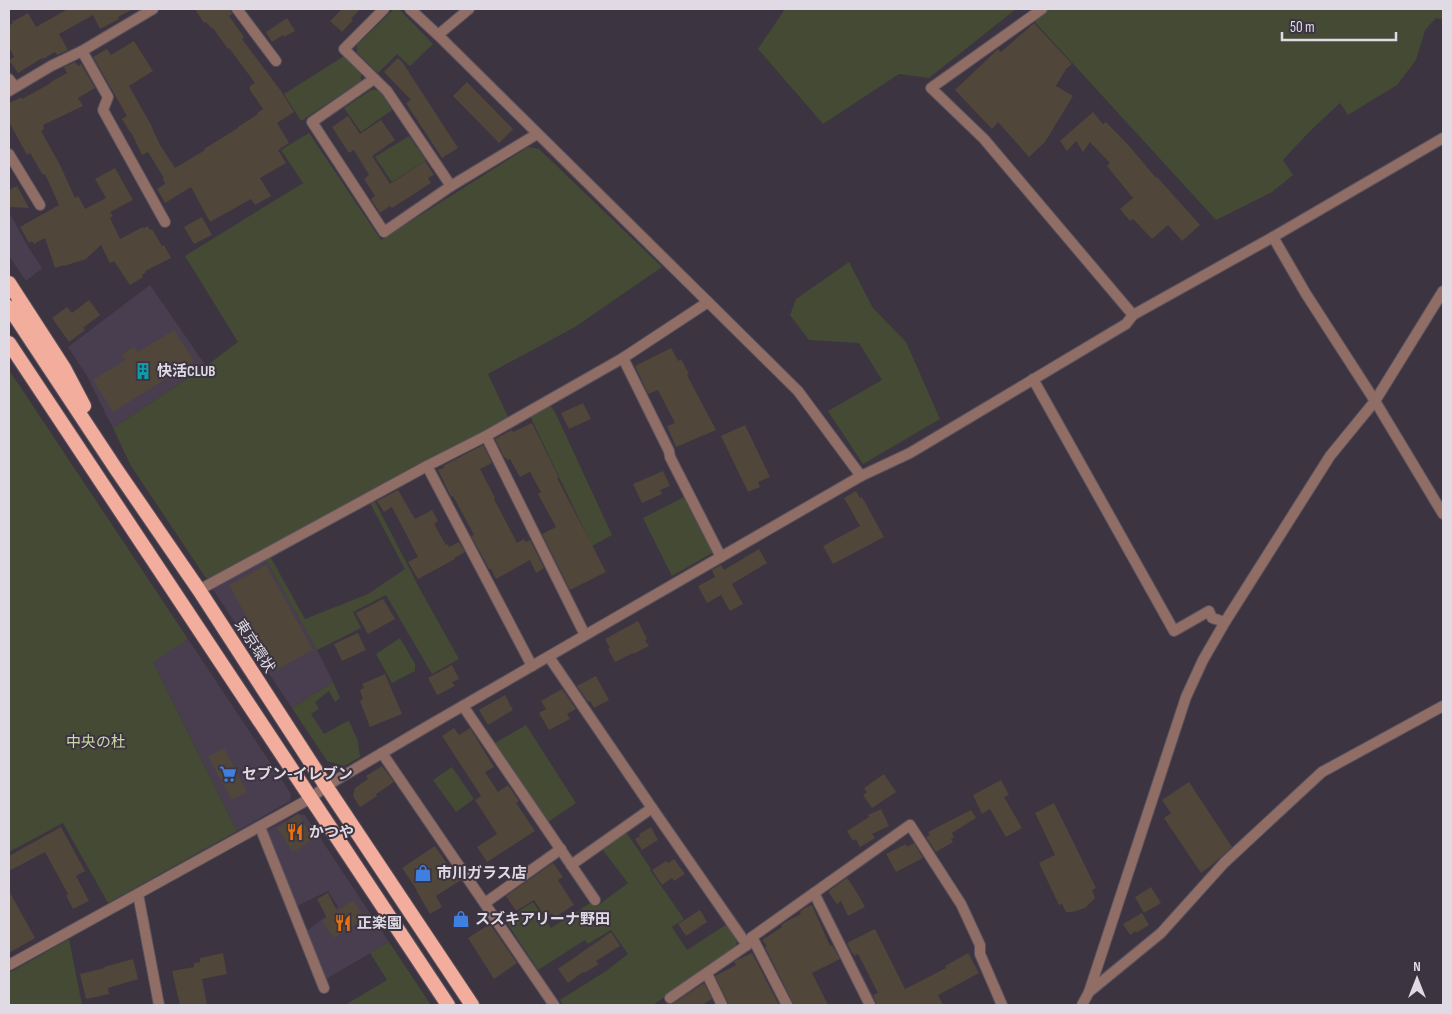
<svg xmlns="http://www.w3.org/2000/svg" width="1452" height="1014" viewBox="0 0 1452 1014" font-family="'Sofia Sans Condensed','Noto Sans JP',sans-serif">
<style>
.built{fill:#493e50}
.green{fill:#444a34;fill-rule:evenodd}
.building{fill:#50463a}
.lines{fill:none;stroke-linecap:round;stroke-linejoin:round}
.minor-casing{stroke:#59525e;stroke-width:12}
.tertiary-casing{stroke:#59525e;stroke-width:12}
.trunk-casing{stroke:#59525e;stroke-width:16}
.minor{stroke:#906d65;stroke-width:10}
.tertiary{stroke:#906d65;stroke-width:10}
.trunk{stroke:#f3ad9c;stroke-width:14}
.labels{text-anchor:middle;stroke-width:4;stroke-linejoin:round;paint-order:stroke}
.poi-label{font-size:15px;font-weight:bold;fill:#dfdae3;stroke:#3c3441;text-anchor:start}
.street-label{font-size:15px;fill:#dfdae3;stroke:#3c3441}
.park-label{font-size:15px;fill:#cadaa2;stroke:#3c3441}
</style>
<rect width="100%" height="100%" fill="#3c3441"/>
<g class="built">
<path d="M9,212L28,247L42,268L26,281L9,256Z"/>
<path d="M150,285L206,366L113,428L87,376L68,347Z"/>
<path d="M265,558L317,650L333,682L292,708L212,588Z"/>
<path d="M188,639L291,794L290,801L237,831L153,662Z"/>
<path d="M298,814L305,815L389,942L326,979L307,931L338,907L328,891L297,906L266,831Z"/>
</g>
<g class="green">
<path d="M785,9H1016L929,78L899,74L823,124L758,49Z"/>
<path d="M1048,9H1443V20L1436,18L1425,30L1416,60L1397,85L1348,115L1340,103L1310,131L1283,160L1293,175L1272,192L1216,220L1033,20Z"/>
<path d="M393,10H400L433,44L410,66L397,54L378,73L357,53V45Z"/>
<path d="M344,56L361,73V81L301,121L284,94Z"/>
<path d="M371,90H377L383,95L392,110L361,132L344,108Z"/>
<path d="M309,133L381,240L528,147L539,149L662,267L575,327L488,374L509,419L208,581L131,466L113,428L206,366L238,342L185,256L303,183L281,150Z"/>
<path d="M409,136L426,160L392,182L375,157Z"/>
<path d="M849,262L873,308L906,342L940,419L863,464L828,411L882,380L859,343L809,340L790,315L796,299Z"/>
<path d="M9,370L188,639L153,662L237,831L108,903L63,823L9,852Z"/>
<path d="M550,405L555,412L612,535L592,546L530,416Z"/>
<path d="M686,496L712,548V553L672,576L643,518Z"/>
<path d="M373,498L421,591L459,659L432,674L386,595L353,612L361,628L317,650L265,558ZM370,503L405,569L368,594L305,619L271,558L291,546Z"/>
<path d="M400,638L415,664V671L392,683L376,654Z"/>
<path d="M333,682L340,698L335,702L329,691L315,702L319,709L311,714L324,734L346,722L349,721L358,741L360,757L344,766L327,761L292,708Z"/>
<path d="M526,725L576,803L548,822L495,743Z"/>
<path d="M452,767L474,799L456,812L433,780Z"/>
<path d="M626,832L651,869L650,870L684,919L672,927L687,950L727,924L737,938L736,948L653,1005H563L560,1000L606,971L628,954L611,930L588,944L585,940L538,970L505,920L533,902L551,928L592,902L596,907L628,883L602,849Z"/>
<path d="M69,939L82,1005H9V973Z"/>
<path d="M389,942L431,1005H345L387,980L370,953Z"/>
</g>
<g class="building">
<path d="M68,9H133L118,17L119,19L100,29L93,15L59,34L68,50L57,55L55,52L43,59L42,58L18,73L9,60L14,57L9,47V26L13,23L12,22L28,13L36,27Z"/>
<path d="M195,9H230L232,14L229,16L244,37L242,39L281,91L294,112L277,123L289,143L278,150L286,163L260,178L271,196L255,205L251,199L210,222L191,187L165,203L157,189L165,184L163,179L164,178L148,152L142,155L131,132H130L122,119L127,116L93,57L107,49L111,55L134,41L153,71L129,86L150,123L160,145L175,168L205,150L204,149L238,128V127L258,114L257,113L263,109L250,90V86L255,83L229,48L228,49L213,28L212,29L206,22L204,23Z"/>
<path d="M342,9H360L351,19L353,20L342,32L330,21Z"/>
<path d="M287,18L295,31L284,37L283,35L272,42L266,32Z"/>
<path d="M1034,23L1072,64L1066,69L1056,86L1073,96L1045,142L1029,157L998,122L992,129L955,90L998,49L1001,52Z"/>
<path d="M398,58L403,63L458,148L442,158L406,103L411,100L384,72Z"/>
<path d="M75,62L78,66L81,64L95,88L78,98L83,106L43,125L44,129L41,131L59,163L75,198L78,196L85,209L106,198L95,179L115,168L133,200L110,212L113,216L110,218L120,239L143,227L144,228L148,226L150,230L152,229L162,246L164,245L171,258L145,271L146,272L142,275L143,277L130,285L114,261L110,263L101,245L86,259L64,266V265L55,268L45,238L34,244L32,241L29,243L20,227L59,205L45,174L43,175L30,153L27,155L9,122V103L22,97V99L51,83V82L67,73L64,67Z"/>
<path d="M467,82L513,129L499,143L453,96Z"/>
<path d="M1093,112L1103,124L1106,122L1130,147L1156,178L1157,177L1200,225L1182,241L1168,225L1152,239L1133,219L1130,221L1120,209L1133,198L1107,166L1110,163L1090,142L1083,152L1076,141L1067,151L1060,141Z"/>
<path d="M348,116L360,134L381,120L395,140L372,156L390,184L425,161L434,175L428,178L431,183L392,208L390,206L380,213L371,199L375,196L364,179L369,175L354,150L349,153L332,127Z"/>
<path d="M17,186L29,208L9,207V190Z"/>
<path d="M202,217L212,235L194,244L184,227Z"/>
<path d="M89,300L100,315L83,328L85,330L69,342L52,318L67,307L72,313Z"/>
<path d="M174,330L194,361L113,412L93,380L125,360L122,354L134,347L138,352Z"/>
<path d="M671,348L678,361L681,359L689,374L687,375L716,430L676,447L667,426L675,423L658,390L648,394L635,366Z"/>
<path d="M583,403L591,419L569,429L561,413Z"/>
<path d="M532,423L559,478H557L606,572L570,590L542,534L556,527L538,494L541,492L530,472L520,477L510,459L507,460L505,457H504L495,439L512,430L513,432Z"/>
<path d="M745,425L770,477L758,482L760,487L748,492L721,436Z"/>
<path d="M483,445L492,463L480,469L495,498L494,499L517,543L524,539L526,542L530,540L544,568L536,573L530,560L496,579L491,569H489L471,536L474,535L453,496L451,497L440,474L438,470L444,468L443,466Z"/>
<path d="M663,471L670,486L660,490L662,494L642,503L633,484Z"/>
<path d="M398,490L415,519L432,510L438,521L434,524L446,545L448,544L449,547L459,542L465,552L454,558L455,559L418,579L408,562L418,557L392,507L384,512L377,501Z"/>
<path d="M856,491L860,498L862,497L884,537L833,564L823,546L860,526L844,498Z"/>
<path d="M759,549L767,563L732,584L743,604L730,611L721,595L707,603L698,586L715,577L712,570L721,565L724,570Z"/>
<path d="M266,565L313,650L276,670L229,585Z"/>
<path d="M383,599L395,619L368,634L356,613Z"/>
<path d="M638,621L647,639L645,640L649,646L633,654V653L615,662L608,649L610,648L605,639Z"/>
<path d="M358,633L366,650L342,661L334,644Z"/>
<path d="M452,665L459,679L452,682L455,686L437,695L428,678Z"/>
<path d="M385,674L402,714L370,727L360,701L363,699L360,690L364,688L362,684Z"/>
<path d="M596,676L609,700L594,708L590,701L588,702L577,686Z"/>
<path d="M562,689L576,709L567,714L570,719L549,730L539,713L546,709L541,701Z"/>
<path d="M505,695L513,710L488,725L479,710Z"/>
<path d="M454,728L459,735L470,728L494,767L485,772L498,792L508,785L519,801L516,803L535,831L487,862L477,847L497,834L475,800L481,796L442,736Z"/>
<path d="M224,748L247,792L232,800L208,757Z"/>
<path d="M382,766L394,782L376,794L377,796L360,807L353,796L355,788L368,779L366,776Z"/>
<path d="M884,774L896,792L872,808L863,795L867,792L864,788Z"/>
<path d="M1001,780L1009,795L1004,797L1022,828L1006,837L990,809L982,814L973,795Z"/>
<path d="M1189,782L1232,847L1213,864L1201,873L1164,818L1171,813L1162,800Z"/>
<path d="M1054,803L1096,888L1092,890L1095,898L1085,908L1072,912H1066L1062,904L1059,905L1039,863L1055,855L1035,813Z"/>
<path d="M881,809L889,826L872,834L875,838L860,847L856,839L853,841L847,831L869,817L868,815Z"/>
<path d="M971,810L976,818L952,833L954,837L951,839L953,842L936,852L926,837L930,835L928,832Z"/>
<path d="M298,814L312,836L309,838L311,841L293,852L277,828Z"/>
<path d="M61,827L85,871L76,876L89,901L73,909L66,895L68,894L45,852L9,871V856Z"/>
<path d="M651,827L658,840L642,850L635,839L640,836L639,834Z"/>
<path d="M914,843L923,858L896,872L886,854L906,844L907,847Z"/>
<path d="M435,846L451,870L453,869L461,880L436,896L442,907L430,914L416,890H417L402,868Z"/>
<path d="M674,859L685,874L674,881L672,878L662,885L652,870L666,861L668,863Z"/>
<path d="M553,863L563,877L558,880L574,905L555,917L552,913L546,918L534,900L516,911L506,896Z"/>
<path d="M847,878L856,891L865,907L848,916L841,901L837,904L829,893V891Z"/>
<path d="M1151,887L1161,903L1144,913L1135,897Z"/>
<path d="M9,891L35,938L9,953Z"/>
<path d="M328,893L337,911L353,900L365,918L334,938L322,921L327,918L317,899Z"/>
<path d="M812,905L830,946L832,945L840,959L812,973L828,1005H794L765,947L767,946L762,940L782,927L781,925L789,920L801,914L800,912L805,908Z"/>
<path d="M700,910L707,922L686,936L678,924Z"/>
<path d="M1142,913L1149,925L1136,933V931L1130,935L1123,924Z"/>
<path d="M490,924L517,963L494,979L468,938Z"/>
<path d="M875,929L905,989L946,968L945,966L968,953L979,973L938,995L943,1005H877L873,995L878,993L858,954L854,956L853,953H852L847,943Z"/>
<path d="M611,932L620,946L596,961L599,964L584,973L583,972L568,983L558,969Z"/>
<path d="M223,953L227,974L202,979L207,1005H180L172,971L194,967V963L200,962V958Z"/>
<path d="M752,953L779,1005H729L715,976L736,965L734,962L737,960Z"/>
<path d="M133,959L138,979L108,988L109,994L86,999L80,974L105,968L104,967Z"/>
<path d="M704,983L712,999L702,1005H671Z"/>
</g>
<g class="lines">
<g class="minor-casing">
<g id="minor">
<path d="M237,9L276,61"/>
<path d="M384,9L344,49L387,91L451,186"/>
<path d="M410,9L438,35"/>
<path d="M1042,9L931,88L984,139L1133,315L1273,237L1443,138"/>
<path d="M82,51L108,97L103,110L165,222"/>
<path d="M9,79L15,87"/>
<path d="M374,79L312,122L384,232L451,186L537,134"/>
<path d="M9,91L51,66L82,51L153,9"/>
<path d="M9,154L40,205"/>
<path d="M1273,237L1306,294L1375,401L1443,514"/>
<path d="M623,358L669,451L670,457L721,557"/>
<path d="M1033,379L1174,631L1209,611L1212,618L1225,622"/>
<path d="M486,436L585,635"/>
<path d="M427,466L532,666"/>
<path d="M861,476L910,453L1126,324L1133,315"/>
<path d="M199,590L427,466L486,436L623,358L708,302"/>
<path d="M549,657L652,808L747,945"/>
<path d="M463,706L595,900"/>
<path d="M382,753L554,1005"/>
<path d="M260,827L324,988"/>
<path d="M571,865L652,808"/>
<path d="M814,893L870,1005"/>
<path d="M138,894L159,1005"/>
<path d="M485,903L561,849"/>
<path d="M752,937L787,1005"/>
<path d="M9,965L311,798"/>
<path d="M707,974L722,1005"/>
<path d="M1089,992L1161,933L1224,863L1322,772L1443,706"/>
<path d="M670,998L747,945L752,937L910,825L961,904L980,945V954L1002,1005"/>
</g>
</g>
<g class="tertiary-casing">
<g id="tertiary">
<path d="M311,798L326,786L428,726L861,476L798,391L438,35L469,9"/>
<path d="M1082,1005L1089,992L1186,697L1203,660L1225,622L1330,456L1375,401L1443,291"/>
</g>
</g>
<g class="trunk-casing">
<g id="trunk">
<path d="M9,283L64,368L84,406"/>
<path d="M9,307L116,469L199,590L326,786L472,1005"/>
<path d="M9,343L448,1005"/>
</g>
</g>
<use href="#minor" class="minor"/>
<use href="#tertiary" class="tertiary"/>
<use href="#trunk" class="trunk"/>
</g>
<defs>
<g id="building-bare" transform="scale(1.35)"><path d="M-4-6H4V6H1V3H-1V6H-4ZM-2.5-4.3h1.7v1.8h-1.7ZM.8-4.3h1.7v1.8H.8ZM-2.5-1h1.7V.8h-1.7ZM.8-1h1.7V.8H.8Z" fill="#0f9aa8" stroke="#3c3441" stroke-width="2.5" paint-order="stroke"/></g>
<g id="supermarket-bare" transform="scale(1.35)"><path d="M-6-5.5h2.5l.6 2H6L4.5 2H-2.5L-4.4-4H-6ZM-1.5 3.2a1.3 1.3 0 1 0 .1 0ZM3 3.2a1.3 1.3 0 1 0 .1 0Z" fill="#3f7fe0" stroke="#3c3441" stroke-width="2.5" paint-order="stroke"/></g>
<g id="restaurant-bare" transform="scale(1.35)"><path d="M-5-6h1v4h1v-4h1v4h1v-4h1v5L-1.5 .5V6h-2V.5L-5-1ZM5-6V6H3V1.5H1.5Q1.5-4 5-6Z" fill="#e8710a" stroke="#3c3441" stroke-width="2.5" paint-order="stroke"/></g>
<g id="shop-bare" transform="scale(1.35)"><path d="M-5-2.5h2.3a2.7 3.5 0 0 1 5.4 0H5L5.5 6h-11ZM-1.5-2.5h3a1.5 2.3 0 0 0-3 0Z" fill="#3f7fe0" stroke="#3c3441" stroke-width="2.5" paint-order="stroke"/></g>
</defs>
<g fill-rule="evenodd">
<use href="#building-bare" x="143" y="371"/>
<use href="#supermarket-bare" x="228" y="774"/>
<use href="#restaurant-bare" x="295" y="832"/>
<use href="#shop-bare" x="423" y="873"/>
<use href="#shop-bare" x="461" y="919"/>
<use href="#restaurant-bare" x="343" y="923"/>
</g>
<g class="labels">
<g class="poi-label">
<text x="157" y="376">快活CLUB</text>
<text x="242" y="779">セブン-イレブン</text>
<text x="309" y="837">かつや</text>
<text x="437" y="878">市川ガラス店</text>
<text x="475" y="924">スズキアリーナ野田</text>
<text x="357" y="928">正楽園</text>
</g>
<g class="street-label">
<text transform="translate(255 646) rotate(57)" y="5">東京環状</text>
</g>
<g class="park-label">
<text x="96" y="747">中央の杜</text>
</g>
</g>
<rect width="1452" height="1014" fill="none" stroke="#dfdae3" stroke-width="20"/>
<g transform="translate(1417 979)" stroke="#3c3441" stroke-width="4" paint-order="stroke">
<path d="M0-4L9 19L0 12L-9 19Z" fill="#dfdae3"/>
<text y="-8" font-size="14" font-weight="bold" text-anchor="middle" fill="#dfdae3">N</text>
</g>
<path d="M1282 32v8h114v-8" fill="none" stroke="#dfdae3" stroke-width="2.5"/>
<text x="1290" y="32" font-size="15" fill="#dfdae3" stroke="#3c3441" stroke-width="4" paint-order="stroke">50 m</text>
</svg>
